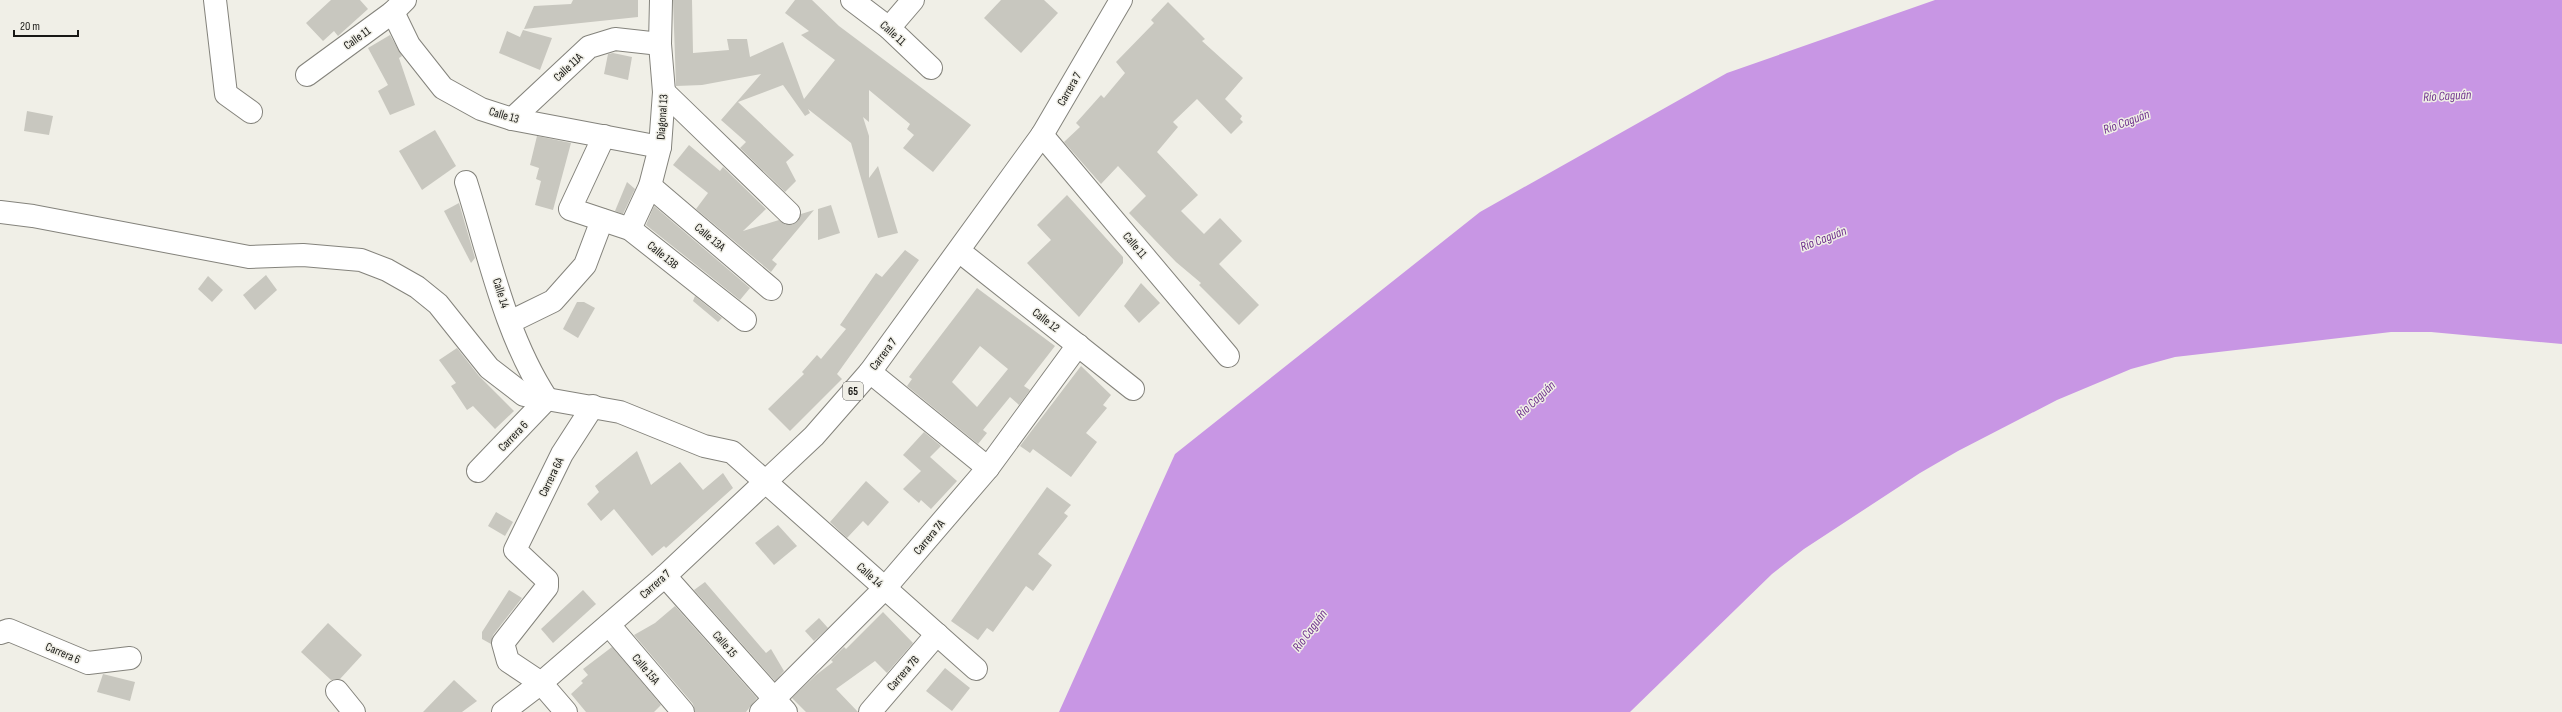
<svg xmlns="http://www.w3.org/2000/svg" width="2562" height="712" viewBox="0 0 2562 712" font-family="'Sofia Sans Condensed',sans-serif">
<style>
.water{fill:#c896e4}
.building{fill:#c8c7bf;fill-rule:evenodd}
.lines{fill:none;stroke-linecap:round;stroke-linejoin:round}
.street-casing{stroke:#84837c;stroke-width:24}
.primary-casing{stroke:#84837c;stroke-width:24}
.street{stroke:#fff;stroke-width:22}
.primary{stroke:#fff;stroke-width:22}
.labels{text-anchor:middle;stroke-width:3;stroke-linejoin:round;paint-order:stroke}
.shield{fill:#f0efe7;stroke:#595854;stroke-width:1}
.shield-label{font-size:11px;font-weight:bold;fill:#181815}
.street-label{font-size:12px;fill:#181815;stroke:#f0efe7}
.water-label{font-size:13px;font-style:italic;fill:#6e308c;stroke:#f0efe7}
</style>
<rect width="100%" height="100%" fill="#f0efe7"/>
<path class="water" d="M1935,0H2562V344L2431,332H2391L2175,357L2131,369L2057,400L1958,451L1920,473L1804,549L1772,574L1630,712H1059L1175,454L1480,212L1727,73Z"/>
<g class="building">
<path d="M331,0H360L368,9L338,36L334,31L323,41L306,23Z"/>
<path d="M573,0H638V17L524,29L534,6L571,4Z"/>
<path d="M673,0H692L693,53L729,50L727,39H747L750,57L783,42L804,99L835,60L801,35L809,31L785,13L795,0H812L839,26L971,125L933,172L903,148L914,135L907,129L910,124L869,90V122L863,117L869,136V178L878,166L898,233L878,238L851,143L808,109L810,113L805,116L783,85L738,102L794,155L786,162L796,181L785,192L740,148L746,142L721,120L761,74L702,85L676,86Z"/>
<path d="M1001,0H1044L1058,13L1021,53L984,18Z"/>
<path d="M1168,2L1205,39L1202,41L1243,78L1225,99L1242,116L1240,119L1243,122L1231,134L1197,99L1173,122L1178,127L1157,152L1198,195L1181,211L1204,234L1220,218L1242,241L1219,264L1259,305L1239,325L1199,285L1201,283L1176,262L1129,213L1146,196L1118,166L1101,184L1064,142L1080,127L1076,123L1101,95L1104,98L1125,73L1116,62L1154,23L1151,20Z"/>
<path d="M523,30L552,38L540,70L499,53L507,31L520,37Z"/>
<path d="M390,35L402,56L399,58L415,105L390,115L378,91L388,85L368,48Z"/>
<path d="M613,53L632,57L628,80L604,74L608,54Z"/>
<path d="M27,111L53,116L49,135L24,131Z"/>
<path d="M435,130L456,166L422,190L399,151Z"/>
<path d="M537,136L571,143L553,210L535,205L541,181L536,179L539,168L530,165Z"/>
<path d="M689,145L720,171L723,167L766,209L743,231L779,220L786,225H792L798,221L801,214L814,210L772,260L777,264L771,272L696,209L708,193L673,165Z"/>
<path d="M627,182L635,189L623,214L615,211Z"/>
<path d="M1067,195L1123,257V263L1079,317L1027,263L1051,240L1037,225Z"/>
<path d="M459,203L475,258L471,263L444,211Z"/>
<path d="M831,205L840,233L818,240V209Z"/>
<path d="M654,206L750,288L740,300L646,225Z"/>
<path d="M905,250L919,260L837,374L842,379L790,431L768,409L804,374L802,372L817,355L821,359L846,329L840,325L876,273L882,277Z"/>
<path d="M266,275L277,290L255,310L243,295Z"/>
<path d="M208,276L223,290L212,302L198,289Z"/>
<path d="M1141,283L1160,303L1139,323L1124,306Z"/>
<path d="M977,288L1055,346L1024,386L1030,390L1019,405L1010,397L983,430L987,433L978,444L907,386L912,379L909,377ZM980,346L1008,369L977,407L952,382Z"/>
<path d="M695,296L722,318L718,322L693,301Z"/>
<path d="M577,302H584L595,308L578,338L563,329Z"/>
<path d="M457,348L479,376L514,411L495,429L473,406L467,410L451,386L456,383L439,360Z"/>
<path d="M1081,366L1111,395L1103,405L1107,408L1086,433L1097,442L1071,477L1033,449L1030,453L1020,446Z"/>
<path d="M924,432L941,446L930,457L957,481L931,509L921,500L919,503L903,489L921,471L903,455Z"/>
<path d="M637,451L651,485L680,462L703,490L723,473L733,488L666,548L664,546L652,556L614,509L601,521L587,504L599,492L595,486Z"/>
<path d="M866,481L889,502L868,526L863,521L847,538L830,522Z"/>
<path d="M1047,487L1071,505L1064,513L1068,516L1038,554L1052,565L1033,591L1026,586L993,632L987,628L978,640L951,621Z"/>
<path d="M496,512L513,522L505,536L488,526Z"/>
<path d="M778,525L797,546L774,565L755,543Z"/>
<path d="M705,582L766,653L771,649L784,671L775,681L694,590Z"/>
<path d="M509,590L522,598L493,635L491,644L482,639V632Z"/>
<path d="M583,590L596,604L553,643L541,629Z"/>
<path d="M675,606L757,698L746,712H695L693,704L634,635L655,623Z"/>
<path d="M883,612L913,643L887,673L875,661L836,689L858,712H806L792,698L816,675L833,662L831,660L844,647L846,649Z"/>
<path d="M819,618L828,628L814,641L805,631Z"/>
<path d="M328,623L362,655L340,679L331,680L301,652Z"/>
<path d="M612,647L661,705L654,712H586L571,694L583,683L581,681L588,675L583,669Z"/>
<path d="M945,668L970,688L952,711L926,691Z"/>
<path d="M103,674L135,682L130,701L97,692Z"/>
<path d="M454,680L477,701L462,712H423Z"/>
</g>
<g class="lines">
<g class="street-casing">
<g id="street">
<path d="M215,0L226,94L251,112"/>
<path d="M852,0L889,28L931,68"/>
<path d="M393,12L409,45L443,88L481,109L512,119L660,147"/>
<path d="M889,28L913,0"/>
<path d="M307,75L393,12L405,0"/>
<path d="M664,92L789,213"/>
<path d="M512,119L589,47L615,39L660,44"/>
<path d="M1042,135L1228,356"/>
<path d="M604,136L570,209L630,229L745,320"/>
<path d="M466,182C489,255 505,335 547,399"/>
<path d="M650,186L771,289"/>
<path d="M0,212L33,216L249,257L303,255L361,260L387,270L417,287L438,304L489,368L524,395L620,412L704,446L732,452L976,669"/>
<path d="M630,229L650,186L660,147L664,92L660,44L661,0"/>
<path d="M959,251L1133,389"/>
<path d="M510,322L553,301L585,265L602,220"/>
<path d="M870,372L988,468"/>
<path d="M478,471L547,399"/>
<path d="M665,576L786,712"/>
<path d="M609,625L683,712"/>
<path d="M0,633L9,630L88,663L130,658"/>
<path d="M337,691L354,712"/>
<path d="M566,712L541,683L508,661L503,643L547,587V580L515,550L562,454L593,406"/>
<path d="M761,712L885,588L988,468L1078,345"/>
<path d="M870,712L937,634"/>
</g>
</g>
<g class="primary-casing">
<path id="primary" d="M503,712L541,683L665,576L814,436L870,372L1042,135L1121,0"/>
</g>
<use href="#street" class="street"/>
<use href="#primary" class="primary"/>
</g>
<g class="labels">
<rect class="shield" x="843" y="382" width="20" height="18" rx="3"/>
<g class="shield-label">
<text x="853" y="395">65</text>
</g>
<g class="street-label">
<text transform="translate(893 33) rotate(42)" y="4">Calle 11</text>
<text transform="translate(357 38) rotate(-36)" y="4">Calle 11</text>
<text transform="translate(568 67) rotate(-43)" y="4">Calle 11A</text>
<text transform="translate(1069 89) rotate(-60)" y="4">Carrera 7</text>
<text transform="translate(504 115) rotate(16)" y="4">Calle 13</text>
<text transform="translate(662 117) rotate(-86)" y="4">Diagonal 13</text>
<text transform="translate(710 237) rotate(40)" y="4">Calle 13A</text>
<text transform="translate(1135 245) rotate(50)" y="4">Calle 11</text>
<text transform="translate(663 255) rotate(39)" y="4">Calle 13B</text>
<text transform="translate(501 293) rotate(73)" y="4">Calle 14</text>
<text transform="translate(1046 320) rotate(38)" y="4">Calle 12</text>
<text transform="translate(883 354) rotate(-53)" y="4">Carrera 7</text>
<text transform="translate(513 436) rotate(-46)" y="4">Carrera 6</text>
<text transform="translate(551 477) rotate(-64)" y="4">Carrera 6A</text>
<text transform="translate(929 537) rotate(-50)" y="4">Carrera 7A</text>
<text transform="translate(870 575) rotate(42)" y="4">Calle 14</text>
<text transform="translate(655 584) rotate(-42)" y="4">Carrera 7</text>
<text transform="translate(725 644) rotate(49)" y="4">Calle 15</text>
<text transform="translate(63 653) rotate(23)" y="4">Carrera 6</text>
<text transform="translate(646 669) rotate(50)" y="4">Calle 15A</text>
<text transform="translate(903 673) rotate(-49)" y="4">Carrera 7B</text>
</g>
<g class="water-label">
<text transform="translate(2447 95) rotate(-3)" y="5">Río Caguán</text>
<text transform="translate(2126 121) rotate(-20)" y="5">Río Caguán</text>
<text transform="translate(1823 238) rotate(-21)" y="5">Río Caguán</text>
<text transform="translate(1535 399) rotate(-43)" y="5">Río Caguán</text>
<text transform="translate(1309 630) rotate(-53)" y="5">Río Caguán</text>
</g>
</g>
<path d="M14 30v6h64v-6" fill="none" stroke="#181815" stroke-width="2"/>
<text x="20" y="30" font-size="12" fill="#181815" stroke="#f0efe7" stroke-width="3" paint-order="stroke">20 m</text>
</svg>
